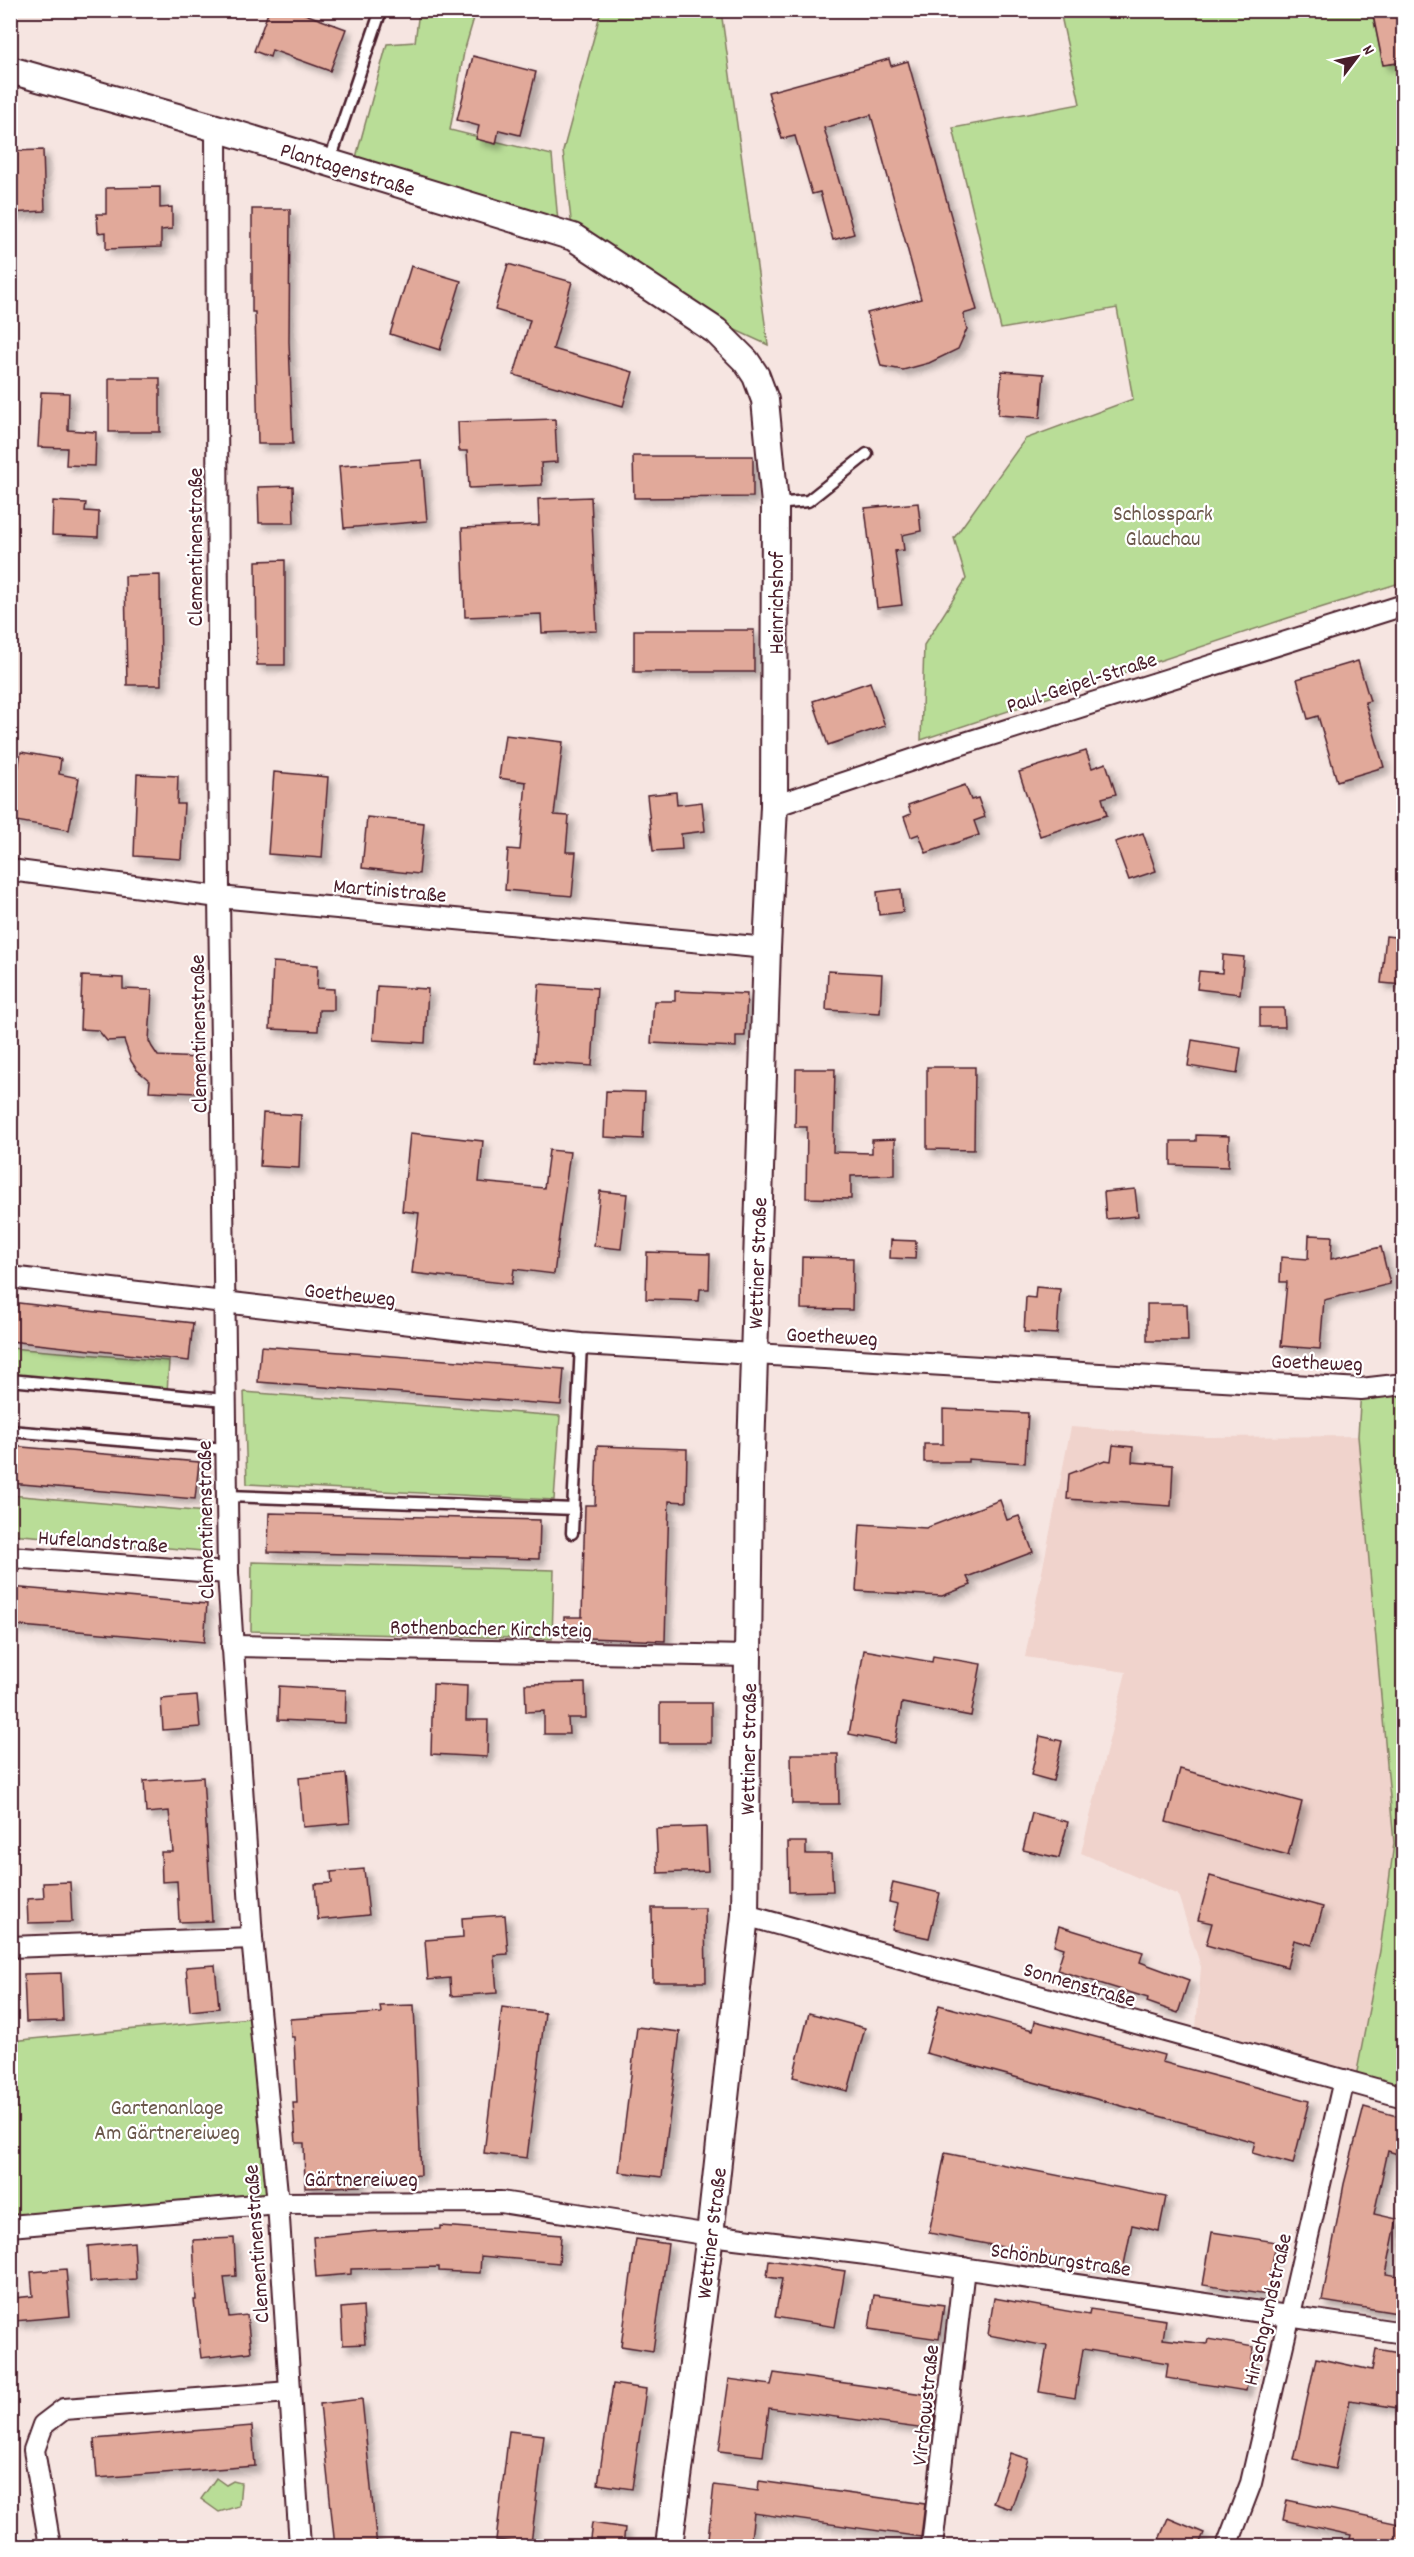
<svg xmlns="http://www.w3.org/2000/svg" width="1414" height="2557" viewBox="0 0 1414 2557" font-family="Dekko,sans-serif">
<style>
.built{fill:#f0d3cc}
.green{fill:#b9dd97;stroke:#827e61;stroke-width:1.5}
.building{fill:#e1a99a;stroke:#4a1f2b;stroke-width:1.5;filter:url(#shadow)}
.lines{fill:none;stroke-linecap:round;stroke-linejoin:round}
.service-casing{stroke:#4a1f2b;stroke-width:15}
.minor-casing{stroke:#4a1f2b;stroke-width:24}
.tertiary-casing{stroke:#4a1f2b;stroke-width:30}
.service{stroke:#fff;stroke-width:10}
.minor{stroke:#fff;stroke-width:20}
.tertiary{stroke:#fff;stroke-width:26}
.labels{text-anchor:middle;stroke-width:4.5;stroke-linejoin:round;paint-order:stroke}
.street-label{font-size:22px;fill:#4a1f2b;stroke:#fff}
.park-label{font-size:22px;fill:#6b584b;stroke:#fff}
</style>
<defs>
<filter id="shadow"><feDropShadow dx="5.5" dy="5.5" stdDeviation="3" flood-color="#0004"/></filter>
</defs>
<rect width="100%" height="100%" fill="#f6e5e1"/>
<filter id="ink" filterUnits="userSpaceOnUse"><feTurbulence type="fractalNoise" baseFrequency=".0167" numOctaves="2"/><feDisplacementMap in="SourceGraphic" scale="12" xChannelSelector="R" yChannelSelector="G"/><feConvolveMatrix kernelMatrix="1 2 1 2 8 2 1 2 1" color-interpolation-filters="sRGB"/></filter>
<g filter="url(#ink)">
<path class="built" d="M1071,1427L1208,1437L1358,1436L1394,1843L1380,1951L1355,2082L1195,2040L1201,1967L1178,1895L1081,1853L1126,1672L1025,1657Z"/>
<g class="green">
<path d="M419,11H476L464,52L450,130L552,155L559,233L355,161L387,44L415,42Z"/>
<path d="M601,11H721L768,345L670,300L573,237L563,151Z"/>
<path d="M1060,11H1372L1383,65L1400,63L1403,81V582L1288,618L921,740L924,645L966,579L954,538L1025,439L1133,399L1117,308L1001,329L953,128L1080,104Z"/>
<path d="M10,1348L169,1361L167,1393L11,1380Z"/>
<path d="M1403,1384V2097L1355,2082L1380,1951L1394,1843L1358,1436L1361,1389Z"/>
<path d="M244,1392L560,1416L554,1500L247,1484Z"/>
<path d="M10,1495L206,1512L202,1551L11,1534Z"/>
<path d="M252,1562L554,1570L552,1639L251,1631Z"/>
<path d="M260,2017L278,2203L11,2226V2041Z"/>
<path d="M216,2478L226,2485L233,2481L241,2483L239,2506L219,2512L201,2499Z"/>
</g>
<g class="building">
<path d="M269,10H294L346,29L330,71L272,50L270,57L254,51Z"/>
<path d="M1372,10H1396L1404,62L1383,65Z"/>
<path d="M473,56L536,72L520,135L499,130L496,144L476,139L479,126L457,120Z"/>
<path d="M889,59L891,66L908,61L977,310L963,314L967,329L958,349L929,363L903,370L881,366L867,313L921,299L871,115L824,128L854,234L833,240L820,192L812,194L795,136L782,139L768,92Z"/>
<path d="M43,150L45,211L10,213V151Z"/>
<path d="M160,187V208L172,207V229L161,230V247L106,249V232L98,233L97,214H106V188Z"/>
<path d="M252,209H290L289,342L293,444H258L255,312H252Z"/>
<path d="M508,264L572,282L553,349L633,372L623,406L514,375L530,320L495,310Z"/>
<path d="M411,266L461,281L440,350L390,334Z"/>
<path d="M1002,371L1044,374L1040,418L998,415Z"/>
<rect x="109" y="378" width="51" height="54"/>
<path d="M41,392L69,393L68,430L96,432L95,466L66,465L67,448L38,447Z"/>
<path d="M555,419L557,462L541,463L542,485L469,488L467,451H459L458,422Z"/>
<path d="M633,456H753V497L634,498Z"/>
<path d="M422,460L427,521L344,528L339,466Z"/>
<path d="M293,486L294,523H259L258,487Z"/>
<path d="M591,497L597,631L542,633L541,614L465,617L462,528L539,525L538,499Z"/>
<path d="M53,501L86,503L85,511L99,512L98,537L52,535Z"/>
<path d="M918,503L921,531L902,535L904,550L895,551L902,605L877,608L865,508Z"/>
<path d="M285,560V665H257L256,561Z"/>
<path d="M160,575L161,685H127L125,576Z"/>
<rect x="634" y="630" width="120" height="42"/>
<path d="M1358,661L1370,701L1365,702L1384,767L1337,781L1318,716L1308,719L1297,679Z"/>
<path d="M870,682L885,726L828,745L813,701Z"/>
<path d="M505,735L563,742L554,815L569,816L566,852H576L572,896L505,890L508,849L520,850L526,782L499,778Z"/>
<path d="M1086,751L1092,768L1106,763L1116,794L1102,798L1107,815L1040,836L1019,772Z"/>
<path d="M21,752L61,759L59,774L79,778L69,830L10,820Z"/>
<path d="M274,772L328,777L322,858L268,854Z"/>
<path d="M137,774L178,776L177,804H184L181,859L134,856Z"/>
<path d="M965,785L971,800L978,798L985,817L974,821L979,835L926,853L919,834L911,837L904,817L911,814L908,805Z"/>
<path d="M676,792L677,805L702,802L705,831L681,834L682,849L653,851L647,795Z"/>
<path d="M367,817L424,823L419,874L362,868Z"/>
<path d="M1143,833L1156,871L1129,880L1115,842Z"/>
<path d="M901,889L903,912L879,915L877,892Z"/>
<path d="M1386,936L1404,938V985L1381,983Z"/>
<path d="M1223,955L1244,957L1240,994L1197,989L1199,971L1222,973Z"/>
<path d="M273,962L318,965L317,988L334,989V1010H319L318,1031L270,1029Z"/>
<path d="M828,971L882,974L880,1013L826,1010Z"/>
<path d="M82,976L123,978V989L152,990L149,1041L152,1047L158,1056L199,1058L197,1093L149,1091L150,1081L137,1070L131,1061L124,1040L107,1041L98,1030L80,1029Z"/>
<path d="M539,984L597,988L592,1066L534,1062Z"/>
<path d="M377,986L428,989L425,1043L373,1040Z"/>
<path d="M675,991L747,994L745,1036H736V1047L651,1043L654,1001H675Z"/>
<path d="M1260,1008H1284L1285,1027H1260Z"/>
<path d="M1192,1040L1241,1048L1237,1074L1188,1066Z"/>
<path d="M927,1067H975L974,1150L927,1149Z"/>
<path d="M796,1069H835L833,1152L872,1153V1140L895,1139V1175L851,1176V1199L806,1198L807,1127H795Z"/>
<path d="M606,1091L645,1092L643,1139L604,1137Z"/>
<path d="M263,1113L301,1115L299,1168L260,1166Z"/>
<path d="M410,1133L483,1141L479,1182L544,1188L549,1150L570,1152L554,1274L514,1269L512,1284L412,1273L419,1213L402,1211Z"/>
<path d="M1196,1135L1229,1136L1228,1167L1171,1165V1141H1196Z"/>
<path d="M1135,1189L1138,1216L1106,1219L1104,1192Z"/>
<path d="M600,1191L627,1194L621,1249L594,1246Z"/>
<path d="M1309,1235L1332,1236L1331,1259L1381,1247L1390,1284L1324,1300L1320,1349L1281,1346L1287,1282H1280L1281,1257L1308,1259Z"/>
<path d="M891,1240L916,1241L915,1259L890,1258Z"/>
<path d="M647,1252L710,1254L709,1289H700L699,1301L646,1299Z"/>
<path d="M802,1257L853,1258L852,1310L801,1309Z"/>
<path d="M1036,1287L1060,1289L1057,1334L1024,1332L1026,1297L1035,1298Z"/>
<path d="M10,1302L193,1323L189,1361L10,1341Z"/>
<path d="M1147,1304H1187L1188,1341H1147Z"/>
<path d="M261,1346L564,1369L561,1405L258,1382Z"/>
<path d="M943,1409L1028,1413L1025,1463L968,1459V1462H924V1444H943Z"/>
<path d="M1113,1445L1133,1447L1132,1462L1173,1465L1171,1506L1067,1499L1069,1474L1105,1460L1111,1461Z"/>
<path d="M10,1446L199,1462L195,1499L10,1483Z"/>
<path d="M597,1446L687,1449L686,1502L669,1501L665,1641L563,1637L564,1617H582L585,1505H595Z"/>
<path d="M1000,1500L1007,1520L1019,1516L1033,1552L967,1577L971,1585L942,1596L856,1591L860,1524L926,1528Z"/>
<path d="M269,1513L540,1520L539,1559L268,1552Z"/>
<path d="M10,1587L207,1604L204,1642L10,1625Z"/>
<path d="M864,1650L932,1662L933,1656L981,1664L971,1716L902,1703L895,1743L849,1734Z"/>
<path d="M585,1683L586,1718H568L569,1734H544V1711L526,1712L525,1684Z"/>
<path d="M433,1684L467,1686L466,1720H488L487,1757L431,1754Z"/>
<path d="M279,1686L346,1690L345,1723L278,1720Z"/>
<path d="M197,1696L200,1727L163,1730L161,1699Z"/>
<rect x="660" y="1703" width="51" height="40"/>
<path d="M1040,1736L1062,1741L1053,1781L1031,1775Z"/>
<path d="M791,1754H838L839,1804H792Z"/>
<path d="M1180,1769L1302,1802L1288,1855L1166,1822Z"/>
<path d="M346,1774L350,1823L303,1827L299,1778Z"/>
<path d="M203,1777L212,1921L179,1922L177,1881L162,1882L161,1852H173L169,1811L146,1813L144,1781Z"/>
<path d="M1032,1813L1068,1822L1059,1858L1023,1850Z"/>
<path d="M706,1827L708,1871L658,1873L656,1829Z"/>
<path d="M788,1842H806V1854H831L833,1891L789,1892Z"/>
<path d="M364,1869L369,1915L318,1920L315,1884L332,1883L331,1872Z"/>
<path d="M1210,1876L1323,1907L1312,1945L1294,1940L1287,1967L1206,1945L1212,1923L1198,1920Z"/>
<path d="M70,1882L72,1922L28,1923L27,1899L44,1898L43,1883Z"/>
<path d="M893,1882L940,1893L929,1938L892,1930L898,1904L889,1902Z"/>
<path d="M652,1908H705L706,1982H653Z"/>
<path d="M505,1915L508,1954L494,1955L497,1993L451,1996L450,1978L428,1980L425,1940L463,1937L462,1918Z"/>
<path d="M1059,1926L1143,1952L1140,1962L1189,1980L1178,2013L1147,2002L1148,1998L1057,1970L1064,1948L1054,1945Z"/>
<path d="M215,1965L219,2008L190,2011L186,1967Z"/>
<path d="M61,1973L63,2021L26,2022L24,1974Z"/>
<path d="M414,2005L421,2175L359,2178L360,2186L305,2188L304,2143H296L293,2103H297L294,2037H291L290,2019L381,2013L380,2006Z"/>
<path d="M939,2005L1033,2030L1035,2021L1164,2055L1162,2062L1309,2101L1293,2164L1252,2153L1255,2142L926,2053Z"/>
<path d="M502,2007L545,2013L527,2158L484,2153Z"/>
<path d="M809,2013L865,2028L848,2091L793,2077Z"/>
<path d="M637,2027L680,2032L662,2177L619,2172Z"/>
<path d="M1364,2107L1404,2118V2156L1388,2151L1374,2214L1397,2219L1386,2274L1404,2277V2314L1322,2301L1344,2184Z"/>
<path d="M945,2153L1166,2197L1159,2231L1132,2225L1123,2270L929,2233Z"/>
<path d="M440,2226L561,2235L559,2263L481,2256L480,2273L439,2271V2267L351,2269V2274L316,2277L313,2237L377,2231L440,2229Z"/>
<path d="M1212,2232L1276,2242L1267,2295L1203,2285Z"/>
<path d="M234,2238L236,2276L224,2277L229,2317L247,2315L251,2352L201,2358L194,2300H196L193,2240Z"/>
<path d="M636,2239L668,2244L653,2351L621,2346Z"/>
<path d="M134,2242L136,2279L90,2282L88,2246Z"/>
<path d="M769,2260L845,2271L835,2327L775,2317L782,2279L767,2277Z"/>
<path d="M66,2269L70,2316L15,2321L14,2298L33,2296L31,2272Z"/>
<path d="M874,2295L944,2305L939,2339L869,2329Z"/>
<path d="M994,2298L1089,2315L1090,2309L1166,2320L1163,2339L1207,2344L1208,2339L1254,2347L1246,2391L1166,2378L1168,2363L1083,2349L1075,2398L1039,2392L1047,2346L988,2335Z"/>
<path d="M363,2306L365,2344L343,2345L341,2308Z"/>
<path d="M1376,2349L1404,2354V2409L1350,2400L1335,2469L1294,2460L1316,2358L1372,2370Z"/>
<path d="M774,2373L937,2396L933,2430L769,2408L763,2456L719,2451L729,2379L771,2385Z"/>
<path d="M613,2384L646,2389L632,2489L598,2484Z"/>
<path d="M362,2399L377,2547H335L320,2404Z"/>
<path d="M252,2426L255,2466L97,2478L94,2439Z"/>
<path d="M509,2431L544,2435L531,2544L496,2540Z"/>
<path d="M1010,2453L1028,2459L1011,2509L993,2503Z"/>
<path d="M759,2481L925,2504L921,2537L754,2513L750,2547H707L714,2485L758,2491Z"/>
<path d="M1287,2500L1404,2525V2547H1348L1351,2535L1283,2520Z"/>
<path d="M1168,2518L1204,2533L1198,2547H1156Z"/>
<path d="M592,2523L625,2528L623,2547H589Z"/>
</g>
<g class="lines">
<g class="service-casing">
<g id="service">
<path d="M329,163L380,13"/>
<path d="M776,504L808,501L867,454"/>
<path d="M10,1380L225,1400"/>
<path d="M10,1431L226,1449"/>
<path d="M227,1496L574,1509"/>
<path d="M572,1533L581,1344"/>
</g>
</g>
<g class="minor-casing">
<g id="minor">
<path d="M216,128L219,897L228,1573L252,1938L278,2203L300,2546"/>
<path d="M774,806L927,755L1404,605"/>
<path d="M10,870L219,897L767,948"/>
<path d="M10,1277L581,1344L1361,1389L1404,1384"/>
<path d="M10,1557L228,1573"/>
<path d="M232,1646L749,1656"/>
<path d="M745,1915L1404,2097"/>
<path d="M10,1947L252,1938"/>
<path d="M10,2226L278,2203L501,2202L710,2235L866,2254L1404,2333"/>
<path d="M50,2546L34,2450L43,2425L64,2409L289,2392"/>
<path d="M932,2546L964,2268"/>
<path d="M1227,2546L1251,2483L1344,2080"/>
</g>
</g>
<g class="tertiary-casing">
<path id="tertiary" d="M10,70L216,128L573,237L716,331L746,361L756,376L765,400L775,504L774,806L767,948L750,1484L745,1915L710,2235L669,2546"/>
</g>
<use href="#service" class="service"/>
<use href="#minor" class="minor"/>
<use href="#tertiary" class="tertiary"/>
</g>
</g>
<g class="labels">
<g class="street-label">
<text transform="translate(348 168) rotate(17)" y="8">Plantagenstraße</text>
<text transform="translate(194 547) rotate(-90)" y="8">Clementinenstraße</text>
<text transform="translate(775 603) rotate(-90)" y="8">Heinrichshof</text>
<text transform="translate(1081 681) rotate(-18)" y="8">Paul-Geipel-Straße</text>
<text transform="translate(390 889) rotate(5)" y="8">Martinistraße</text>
<text transform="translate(197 1034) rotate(-91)" y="8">Clementinenstraße</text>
<text transform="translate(756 1263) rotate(-88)" y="8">Wettiner Straße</text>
<text transform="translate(350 1293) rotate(6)" y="8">Goetheweg</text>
<text transform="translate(832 1335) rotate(3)" y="8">Goetheweg</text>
<text transform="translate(1317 1361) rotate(2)" y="8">Goetheweg</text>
<text transform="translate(204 1520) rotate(-91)" y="8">Clementinenstraße</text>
<text transform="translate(103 1540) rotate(4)" y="8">Hufelandstraße</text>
<text transform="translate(491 1627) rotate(1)" y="8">Rothenbacher Kirchsteig</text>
<text transform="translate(747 1749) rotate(-89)" y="8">Wettiner Straße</text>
<text transform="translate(1080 1983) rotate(16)" y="8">Sonnenstraße</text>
<text x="361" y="2186">Gärtnereiweg</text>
<text transform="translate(710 2233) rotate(-83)" y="8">Wettiner Straße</text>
<text transform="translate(255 2244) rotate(-94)" y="8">Clementinenstraße</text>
<text transform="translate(1061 2258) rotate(8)" y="8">Schönburgstraße</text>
<text transform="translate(1266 2309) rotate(-77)" y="8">Hirschgrundstraße</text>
<text transform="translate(924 2405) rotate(-84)" y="8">Virchowstraße</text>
</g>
<g class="park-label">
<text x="1163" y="520">Schlosspark<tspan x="1163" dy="25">Glauchau</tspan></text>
<text x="167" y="2114">Gartenanlage<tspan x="167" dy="25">Am Gärtnereiweg</tspan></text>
</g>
</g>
<rect width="1414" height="2557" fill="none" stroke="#fff" stroke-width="36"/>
<rect x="18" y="18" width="1378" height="2521" fill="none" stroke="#4a1f2b" stroke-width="2" filter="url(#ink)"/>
<g transform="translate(1357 57) rotate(58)" stroke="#ffffff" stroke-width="4.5" paint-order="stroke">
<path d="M0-4.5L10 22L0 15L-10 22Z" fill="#4a1f2b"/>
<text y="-9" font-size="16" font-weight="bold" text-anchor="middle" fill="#4a1f2b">N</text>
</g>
</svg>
